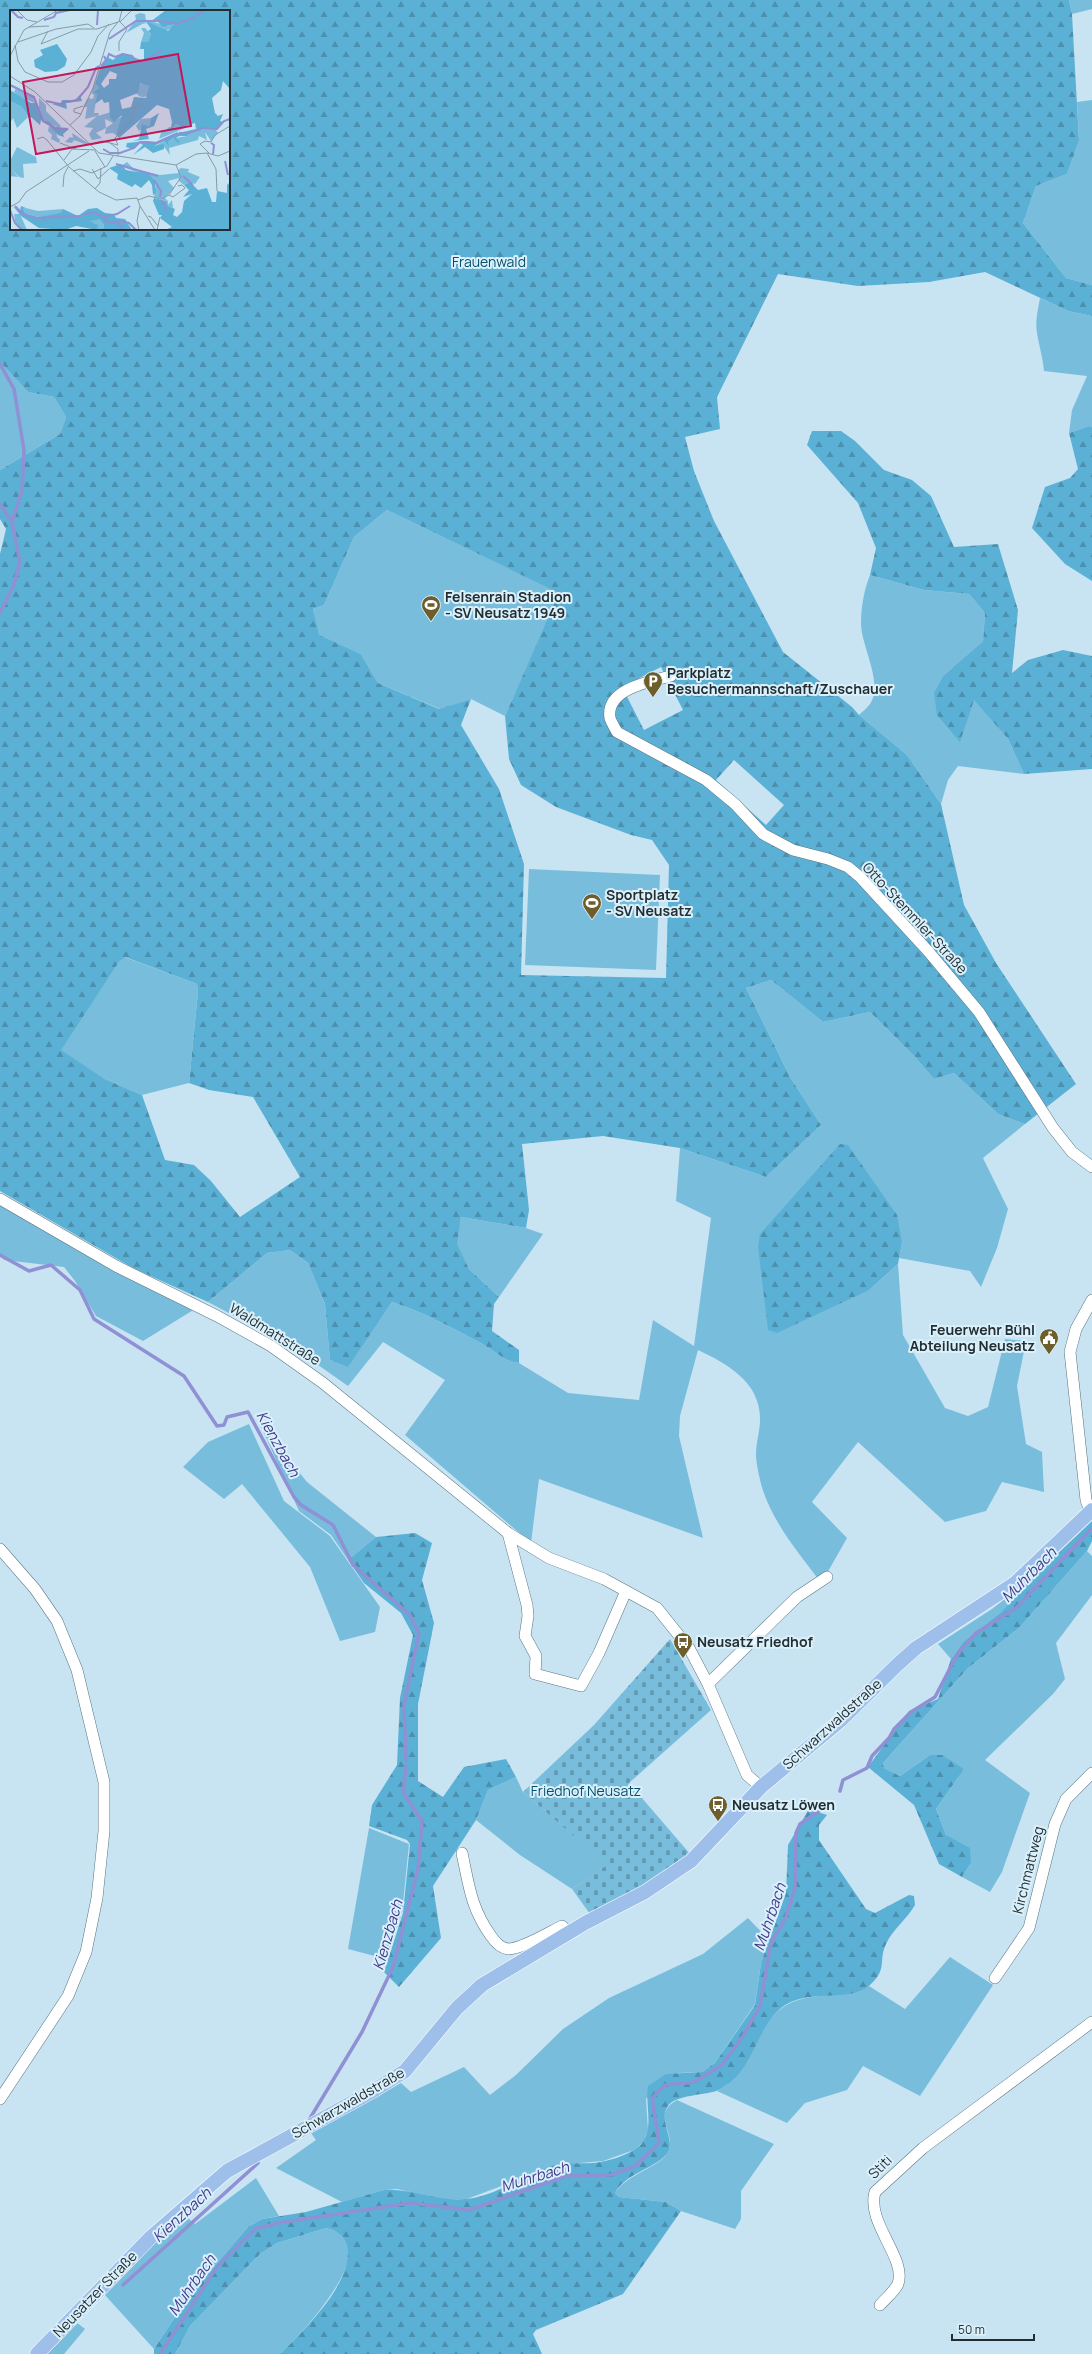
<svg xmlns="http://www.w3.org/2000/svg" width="1092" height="2354" viewBox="0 0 1092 2354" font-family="Manrope,sans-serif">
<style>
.green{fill:#79bddd}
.forest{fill:url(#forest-firs);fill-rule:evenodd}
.cemetery{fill:url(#cemetery-stones)}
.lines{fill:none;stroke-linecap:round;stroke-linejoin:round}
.stream{stroke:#9090d4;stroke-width:3.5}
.minor-casing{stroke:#5c7581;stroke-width:12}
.major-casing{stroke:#fff;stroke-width:15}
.minor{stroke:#fff;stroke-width:11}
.major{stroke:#9fbfeb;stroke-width:14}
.labels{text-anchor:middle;stroke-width:4;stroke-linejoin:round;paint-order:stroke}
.park-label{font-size:14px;fill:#07506a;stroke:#daf0fb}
.poi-label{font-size:14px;font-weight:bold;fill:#232e33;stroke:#daf0fb;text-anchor:start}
.street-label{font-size:14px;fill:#232e33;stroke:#daf0fb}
.water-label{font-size:15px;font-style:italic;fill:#433a8b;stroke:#daf0fb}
.inset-river{fill:none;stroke:#9090d4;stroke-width:2}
.inset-road{fill:none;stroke:#869ba6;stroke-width:1}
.view{fill:#c2185b;fill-opacity:0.15;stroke:#c2185b;stroke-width:2}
.inset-edge{fill:none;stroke:#232e33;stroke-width:2}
</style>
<defs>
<pattern id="forest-firs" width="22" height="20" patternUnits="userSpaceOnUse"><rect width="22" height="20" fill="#5bb0d6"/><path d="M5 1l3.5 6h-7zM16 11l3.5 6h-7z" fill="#4b90ae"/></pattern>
<pattern id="cemetery-stones" width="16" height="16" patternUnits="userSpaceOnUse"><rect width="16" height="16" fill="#79bddd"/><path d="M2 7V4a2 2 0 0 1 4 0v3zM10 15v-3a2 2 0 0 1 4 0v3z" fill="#639ab4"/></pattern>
</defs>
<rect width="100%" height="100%" fill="#c8e4f2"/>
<g class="green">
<path d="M1069,0H1092V9L1072,14Z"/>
<path d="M1092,100V285L1066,278L1023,223L1036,186L1067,174L1079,141L1077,102Z"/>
<path d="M1040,298L1068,311L1092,316V427L1089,426L1069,433L1072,410L1087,376L1044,371C1043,358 1039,346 1037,333C1035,321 1038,309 1040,298Z"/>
<path d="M0,362L28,392L54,397L66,417L60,434L0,470Z"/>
<path d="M387,510L560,593L505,716L471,699L440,709L378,683L361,654L318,635L313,609L324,605L354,537Z"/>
<path d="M870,575L924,590L969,594L985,613L983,641L944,675L974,699L1008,739L1024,774L958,766L948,780L941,804L907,755L859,715C862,712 867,708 870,704C884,684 861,646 861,623C861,607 864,590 870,575Z"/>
<path d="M529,869L660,875L656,970L525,965Z"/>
<path d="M124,957L197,984L198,992L189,1083L142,1095L105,1079L60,1050L119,962Z"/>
<path d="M771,980L823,1022L870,1012L915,1057L934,1079L954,1073L998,1114L1025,1124L983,1158L1008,1209L997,1248L981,1287L970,1271L899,1258L902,1242L869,1290L898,1264L903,1335L945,1408L968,1416L988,1407L1005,1339L1026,1341L1017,1386L1026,1444L1042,1452L1044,1492L1002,1482L986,1511L945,1522L858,1442L812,1502L847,1538L826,1575L819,1580C797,1551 771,1520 761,1484C759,1475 756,1463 756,1454C756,1442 760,1431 760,1420C761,1383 728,1364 698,1350L680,1416L679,1436L703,1538L539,1479L531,1543L405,1435L445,1380L383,1342L348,1386L291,1346L208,1302L267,1253L290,1250L308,1263L325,1304L330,1360L348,1366L392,1302C423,1312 451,1327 479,1342C493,1349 504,1362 519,1363L568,1393L639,1400L653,1320L694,1346L711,1218L676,1201L680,1148L766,1177L821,1125L790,1077L746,988Z"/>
<path d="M0,1203L195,1309L143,1341L96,1316L75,1281L64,1267L4,1260L0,1255Z"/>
<path d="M461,1217L526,1228L543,1234L499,1297L469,1269L456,1244Z"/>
<path d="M259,1422L307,1482L376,1537L348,1560L331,1535L299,1511Z"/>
<path d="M249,1424L284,1501L330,1536L380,1607L375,1632L340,1641L310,1567L242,1484L224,1499L183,1467L208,1442Z"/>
<path d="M1087,1551L1092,1556V1595L1056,1643L1065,1679L1053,1694L985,1760L1030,1793L1002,1872L990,1892L962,1877L971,1863L946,1835L936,1809L964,1769L930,1755L900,1776L884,1768L883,1763L968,1668L1019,1628Z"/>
<path d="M1032,1578L1001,1612L963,1642L951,1659L938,1644L992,1609Z"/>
<path d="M516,1777L523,1792L608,1865L572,1889L520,1855L476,1820L488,1790Z"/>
<path d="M369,1828L409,1844L402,1913L386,1959L348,1949Z"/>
<path d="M748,1918L770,1941L761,1963L755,2004L715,2063L702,2072L678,2073L646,2099L648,2130L644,2141L634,2150L603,2161L557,2165L467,2199L447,2200L397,2189L384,2190L342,2202L276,2168L316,2140L311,2133L401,2083L411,2092L464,2067L490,2095L516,2075L563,2029L609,1998L703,1954Z"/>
<path d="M950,1957L993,1985L920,2096L863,2066L847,2090L805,2103L787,2123L717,2091C751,2068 755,2027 782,2008C808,1989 842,2001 869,1986L905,2009Z"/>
<path d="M677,2100L774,2144L741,2191V2219L735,2229L681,2211L666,2202L619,2197L615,2193C626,2174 661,2167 668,2152C677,2133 650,2115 677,2100Z"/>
<path d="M256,2178L279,2216L262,2219L248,2227L189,2296L154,2349L104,2294L183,2214L195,2224Z"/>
<path d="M326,2228C390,2242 301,2334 280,2354H175L190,2326L260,2254L277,2243Z"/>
<path d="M76,2322L85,2329L64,2354H45Z"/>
</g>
<g class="forest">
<path d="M0,0H1069L1072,14L1079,141L1067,174L1036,186L1023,223L1066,278L1092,285V316L1068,311L985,272L929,282L858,286L778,274L717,397L720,429L685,437L694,471L714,521L783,652L852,707L859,715L907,755L941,804L964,905L996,963L1076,1084L1025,1124L998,1114L954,1073L934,1079L915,1057L870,1012L823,1022L771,980L746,988L790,1077L821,1125L766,1177L680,1148L603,1136L522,1144L529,1210L526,1228L461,1217L457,1244L469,1269L499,1297L494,1304L492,1331L519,1350V1363C504,1362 493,1349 479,1342C451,1327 423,1312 392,1302L348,1367L330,1360L325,1304L308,1263L290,1250L267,1253L208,1302L133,1268L0,1191V554L6,529L0,519V470L60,434L66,417L54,397L28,392L0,362ZM11,11H229V229H11ZM387,510L559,593L505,716L509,759L521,785L556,807L631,835L652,840L669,865L666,978L521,975L524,864L499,789L461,725L471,699L439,709L378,683L361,654L319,635L313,609L324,605L354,537ZM661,667L683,710L644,730L622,687ZM734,760L784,805L766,825L716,780ZM125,957L197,984L198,992L189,1083L209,1090L253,1097L300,1177L240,1217L211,1181L194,1165L165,1160L142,1095L105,1079L61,1050L119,962Z"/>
<path d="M1089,426L1092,427V581L1065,564L1032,528L1045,487L1070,478L1078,469L1069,433Z"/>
<path d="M812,431H841L855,441L884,470L912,480L931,496L954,547L998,544L1018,610L1012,673L1028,660L1063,650L1092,656V769L1024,774L1008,739L974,700L960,742L937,715L934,693L944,675L983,641L985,613L969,594L924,590L870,575L876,548L858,503L807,445Z"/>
<path d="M840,1144L848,1145L897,1215L902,1242L898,1264L869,1290L777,1333L768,1330L758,1247L760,1234Z"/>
<path d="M1092,1521V1541L1087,1551L1019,1628L968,1668L883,1763L884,1768L900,1776L930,1755H942L964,1769L936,1809L946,1835L970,1848L971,1863L962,1877L939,1864L914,1805L868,1767L909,1711L938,1699L951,1659L963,1642L1001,1612L1032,1578Z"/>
<path d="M415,1533L432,1543L422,1580L434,1623L418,1704V1781L443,1797L464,1767L506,1759L516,1777L488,1790L476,1820L433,1886L441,1938L399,1987L384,1972L403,1913L410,1844L407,1840L369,1826L372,1805L397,1765L400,1698L413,1635L401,1613L364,1583L348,1560L376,1537Z"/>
<path d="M809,1809L827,1815L819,1825V1840L866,1909L875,1913L909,1895L914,1896L915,1905C907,1919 893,1929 886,1944C878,1961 888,1969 870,1985C848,2004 807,1987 781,2008C757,2028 754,2065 729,2083C725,2085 721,2089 716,2091C705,2095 675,2095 668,2106C657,2121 678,2142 666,2155C651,2170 625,2174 615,2193L619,2197L666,2202L681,2211L623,2294L536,2330L533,2334L542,2354H280C295,2340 324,2309 334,2292C348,2270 360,2235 326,2228L277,2243L260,2254L190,2326L175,2354H154V2349L189,2296L248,2227L262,2219L306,2212L384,2190C412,2188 437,2202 465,2199C494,2197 528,2173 556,2165C568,2162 581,2164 593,2163C608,2162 637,2153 644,2140C653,2125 645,2103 648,2086L666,2074L702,2072L715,2063L755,2005L761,1963L786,1893L788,1845Z"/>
</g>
<path class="cemetery" d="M670,1639L711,1710L629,1783L691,1855L654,1879L590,1914L572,1889L607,1865L523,1792L594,1725Z"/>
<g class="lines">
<g class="stream">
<path d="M0,364L14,389L24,450L22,490L12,522"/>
<path d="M0,504L12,522L20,562L13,587L0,613"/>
<path d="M0,1255L29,1271L51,1265L80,1290L94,1319L184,1376L217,1426L224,1425L227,1417L248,1412L294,1497L301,1505L333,1525L353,1565L410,1615L419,1633L404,1705L406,1760"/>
<path d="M840,1791L843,1780L867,1768L872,1756L889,1738L894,1729L911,1712L935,1697L958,1653L976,1633L1016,1608L1092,1528"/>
<path d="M309,2120L362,2032L393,1967L418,1869L422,1821L403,1792L406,1766"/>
<path d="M123,2285L258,2163"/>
<path d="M160,2354L217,2267L255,2229L278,2223L410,2203L469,2210L566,2176L611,2175L635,2166L659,2143L652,2098L665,2085L694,2082L722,2065L743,2036L760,2006L771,1943L786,1917L795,1888L796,1833L800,1824L819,1811"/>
</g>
<g class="minor-casing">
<g id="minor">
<path d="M671,676C651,681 605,689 610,718C611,722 615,728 617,732L706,780L735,804L763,834L793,850L828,859L848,867L860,877L928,951L979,1012L1053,1128L1072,1152L1092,1167"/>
<path d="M0,1199L116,1266L217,1316L271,1346L323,1383L508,1533L549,1558L604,1579L657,1608L689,1648L708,1684L747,1775L761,1787"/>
<path d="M1090,1511L1086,1500L1070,1352L1076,1329L1092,1300"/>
<path d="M508,1533L527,1605L528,1616L525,1636L536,1656L535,1674L581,1686L599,1653L626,1591"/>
<path d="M0,1549L35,1589L57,1621L77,1670L104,1782V1831L97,1898L86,1952L68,1996L0,2099"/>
<path d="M708,1684L797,1597L827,1577"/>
<path d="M462,1853C469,1886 471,1908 491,1936C495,1942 500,1948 508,1949C522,1949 548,1933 562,1926L568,1932"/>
<path d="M995,1978L1029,1928L1055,1824L1066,1799L1092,1773"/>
<path d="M880,2305C885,2299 894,2292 898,2284C907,2258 866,2223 875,2192L923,2148L1092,2022"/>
</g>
</g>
<g class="major-casing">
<path id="major" d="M37,2354L151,2237L227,2171L373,2091L405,2071L457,2008L482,1985L585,1923L645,1892L691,1861L761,1787L840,1721L897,1665L916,1648L1015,1583L1092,1510"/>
</g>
<use href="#minor" class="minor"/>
<use href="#major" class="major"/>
</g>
<defs>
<g id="stadium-pin" transform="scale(1)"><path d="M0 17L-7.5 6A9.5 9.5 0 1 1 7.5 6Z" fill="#6d5e2b" stroke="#daf0fb"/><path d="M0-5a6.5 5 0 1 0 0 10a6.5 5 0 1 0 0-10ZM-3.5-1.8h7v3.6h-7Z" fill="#fff"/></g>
<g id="parking-pin" transform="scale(1)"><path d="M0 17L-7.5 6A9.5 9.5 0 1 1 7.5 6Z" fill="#6d5e2b" stroke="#daf0fb"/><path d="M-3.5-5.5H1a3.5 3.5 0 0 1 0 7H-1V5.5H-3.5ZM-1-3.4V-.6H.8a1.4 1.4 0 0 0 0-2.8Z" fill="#fff"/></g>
<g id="civic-pin" transform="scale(1)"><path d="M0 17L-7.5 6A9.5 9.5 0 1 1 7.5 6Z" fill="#6d5e2b" stroke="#daf0fb"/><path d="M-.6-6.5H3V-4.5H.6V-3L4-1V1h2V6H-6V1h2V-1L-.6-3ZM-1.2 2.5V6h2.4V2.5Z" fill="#fff"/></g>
<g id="bus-pin" transform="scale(1)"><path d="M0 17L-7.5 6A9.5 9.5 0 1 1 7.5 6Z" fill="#6d5e2b" stroke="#daf0fb"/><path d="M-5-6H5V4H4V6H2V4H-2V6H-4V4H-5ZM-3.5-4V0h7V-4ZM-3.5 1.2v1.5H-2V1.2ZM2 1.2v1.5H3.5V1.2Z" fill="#fff"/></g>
</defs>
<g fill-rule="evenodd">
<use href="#stadium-pin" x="431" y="605"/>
<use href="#parking-pin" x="653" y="681"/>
<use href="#stadium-pin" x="592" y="903"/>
<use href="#civic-pin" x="1049" y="1338"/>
<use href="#bus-pin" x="683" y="1642"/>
<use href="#bus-pin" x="718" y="1805"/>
</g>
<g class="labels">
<g class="park-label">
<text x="489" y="267">Frauenwald</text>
<text x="586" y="1796">Friedhof Neusatz</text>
</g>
<g class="poi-label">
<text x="445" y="602">Felsenrain Stadion<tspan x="445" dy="16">- SV Neusatz 1949</tspan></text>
<text x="667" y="678">Parkplatz<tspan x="667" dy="16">Besuchermannschaft/Zuschauer</tspan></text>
<text x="606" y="900">Sportplatz<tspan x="606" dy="16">- SV Neusatz</tspan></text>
<text x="1035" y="1335" text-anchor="end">Feuerwehr Bühl<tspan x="1035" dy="16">Abteilung Neusatz</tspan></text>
<text x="697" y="1647">Neusatz Friedhof</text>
<text x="732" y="1810">Neusatz Löwen</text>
</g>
<g class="street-label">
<text transform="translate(915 918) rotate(47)" y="5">Otto-Stemmler-Straße</text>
<text transform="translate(275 1334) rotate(32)" y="5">Waldmattstraße</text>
<text transform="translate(832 1724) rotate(-42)" y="5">Schwarzwaldstraße</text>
<text transform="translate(1028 1870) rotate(-76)" y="5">Kirchmattweg</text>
<text transform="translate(348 2103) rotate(-30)" y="5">Schwarzwaldstraße</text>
<text transform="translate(880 2167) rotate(-45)" y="5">Stiti</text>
<text transform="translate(95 2294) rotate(-46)" y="5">Neusatzer Straße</text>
</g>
<g class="water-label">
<text transform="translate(278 1444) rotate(61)" y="5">Kienzbach</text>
<text transform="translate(1029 1575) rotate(-45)" y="5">Muhrbach</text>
<text transform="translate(770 1917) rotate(-71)" y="5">Muhrbach</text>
<text transform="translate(388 1935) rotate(-74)" y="5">Kienzbach</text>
<text transform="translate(535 2177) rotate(-17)" y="5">Muhrbach</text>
<text transform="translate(182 2215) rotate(-42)" y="5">Kienzbach</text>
<text transform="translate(192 2285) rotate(-55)" y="5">Muhrbach</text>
</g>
</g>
<g transform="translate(10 10)">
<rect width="220" height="220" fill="#c8e4f2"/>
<path d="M130,3L135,4L136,10L158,16L162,13L164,16L156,21L136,12L116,23L126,10L125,5ZM131,18H135L141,24L138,32H131L134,23ZM85,73L89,78L83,82L87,85L84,103H89L88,106L101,102L100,108L104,111L113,106L106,125L103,123L95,124L96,118L103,113L95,109L96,118L86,123L92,128L82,130L79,124L83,118L74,117L87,106L75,109L77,97H73L78,88L83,89L84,85L81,83ZM126 80a7 7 0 1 1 14 0a7 7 0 1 1-14 0ZM0,74L9,78L23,88L25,93L10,87L4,82L6,78ZM29,88L36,95V101L51,116L49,118L34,111L29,101ZM0,91L12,97L18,107L7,118L3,108L0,113ZM141,108L139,116L132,114L134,117L129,121L126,116L131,109ZM166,114L175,118L149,129L152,120H156L159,117L163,118ZM39,116L46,120L47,127L50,130L49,133L41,129L42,125L38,121ZM189,119L206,120L208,123L201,131L195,122L197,130L189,126L188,130L159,138L160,145L153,135L144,137L154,131L158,135V132L163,128L169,132L166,128L177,126ZM62,123L79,134L78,135L64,130L62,133L55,132L60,127L63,128ZM7,137L26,147L27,153L13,154L14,168L9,167L1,159L8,167L0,166V151ZM117,152L124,159L150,165L169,163V168L158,171L164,178L155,188L158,191V195L162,190L163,198L158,196L156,191L144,187L146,175L130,161L126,162L111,156ZM171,158L179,159L178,162L190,167L185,174L180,172L174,175L169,171L168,160ZM16,198L28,201L53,199L51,204L28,207L16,204L13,199ZM4,204H10L17,220H12L6,215ZM82,209H91L94,215L93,220H87L86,214L80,212Z" fill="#79bddd"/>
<path d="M156,0H220V79L213,71L211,80L202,88L205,103L208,106L213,104L210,111L214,112L206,120L189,119L177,126H169L166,128L170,132L168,133L163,128L158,132L159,136L154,131L144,136L154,134V139L143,143L135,137L123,145L133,135L130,133L123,139L116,137L117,133L136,131L147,132L164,124L186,119L185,113L172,117L166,114L160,122L162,112L159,99L147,95L109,128L106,125L112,105L104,112L100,108L99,92L94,93L92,89L85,94L87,85L83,82L89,78L85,73L91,56L97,47L103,50L112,43L134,51V39H130L131,32H138L141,24L138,21L141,19L137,13L132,14L138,12L158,21L164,14L153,17L148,12H140ZM100,61L107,64L106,69H99V74L94,78L91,74ZM130,73L139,76L136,88L124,87L121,97L112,99L110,90L128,83ZM47,34L57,49L55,56L47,61L35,62L25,57L24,50L33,45L30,40ZM0,80L21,93H25L24,89L14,82L24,86L34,111H38L45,117L59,119L53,124L54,127L48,125L37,113L31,110L30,115L21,107L19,108L12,97L0,91ZM70,85L72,91L56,93L57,99L42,94L51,93L52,90H65ZM149,103L144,116L136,119L139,129L123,131L129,129L132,114L139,116L141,108ZM111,154L116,160L126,162L132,161L139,164L145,172L146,183L143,185L142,175L139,170L131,178L125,174L122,177L107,169L108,164L99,158ZM180,172L188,180L197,178L202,192H206L207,181L217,183V175L220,172V220H155L162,217L150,208L152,205H149L143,191L144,188L156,191L158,196L165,199L163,205L167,207L172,202L174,191L182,184L173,187L179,180L174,175ZM3,196L10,201L11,196L16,198L13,199L16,204L28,207L51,203L53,199L68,206L78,199L87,198L95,203L104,204L106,208L115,209L122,220H93L94,215L90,209L80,211L88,215L87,220L66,216L55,220L29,218L11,206Z" fill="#5bb0d6" fill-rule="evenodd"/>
<path class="inset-river" d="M1,0L8,7L13,8M34,10L44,7L46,3L60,0M178,10L194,1M87,15L88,0M99,29L126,11H151L167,14L177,10M97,49L99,44L105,47L113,44L122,46L126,51L132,52L152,40M135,51L151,46M91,56L96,50L94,46M0,75L24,87L33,111L45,118L58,119M36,91L50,94L56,92M57,92L67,90L78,77L86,58L89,56M169,123H179L193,118L207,119L214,111L220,109M201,133L204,135L203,144M93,139L100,143H110L124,138L130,132L146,133L168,123M215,151L218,165M106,154L148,166M173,166L183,175M144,170L151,181L150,187M151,190L155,195L156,202M5,196L13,204L26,208L71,206M0,200L5,213L12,220M73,205L83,202L93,207L107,204L120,196M93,207L98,213L110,211L119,213L126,220M105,211L115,220"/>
<path class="inset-road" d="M7,0L17,10L27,12M109,12L112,0M19,17L39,16M38,21L31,34L68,19H87L111,11L122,0M8,32L46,19L78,14L84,18M5,35L8,51L15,62L38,72H52L64,65L81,42L88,26L99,14M109,41V32L117,19L110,12M0,46L14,20L48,0M0,66L25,82L89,143L166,155L186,144L197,143L208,146L220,141M71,104L64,102V99L73,96M60,115L70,106L83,78L100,22L108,12M27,129L33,127L37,130L59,157L89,182L106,190L127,188L130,196L127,211L129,220M50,133L66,139M100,133L108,139V146M81,134L92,131L108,135M108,135L105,128L121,111L127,93L132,96M85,141L95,157M197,143L206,159L207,181M199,143L190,134L195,131L201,132L205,125L220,116M54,150L62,139L86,140M82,159L88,169L99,159M63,161L70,159L82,163L97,156L103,146M53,177L54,165L58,157M85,179L90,173L91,158M159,185L163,187L175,178L172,175L168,176M128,190L139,186L151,189L159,185L171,167L166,155M130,196L145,220M0,197L9,192L16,182L79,141M138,206L141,207L148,216M147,220L150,207"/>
<path class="view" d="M168,44L181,116L26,144L13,72Z"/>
<rect width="220" height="220" class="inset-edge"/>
</g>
<path d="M952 2334v6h82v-6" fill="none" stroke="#232e33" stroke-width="2"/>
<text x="958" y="2334" font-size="12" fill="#232e33" stroke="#daf0fb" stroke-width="3" paint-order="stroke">50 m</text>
</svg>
